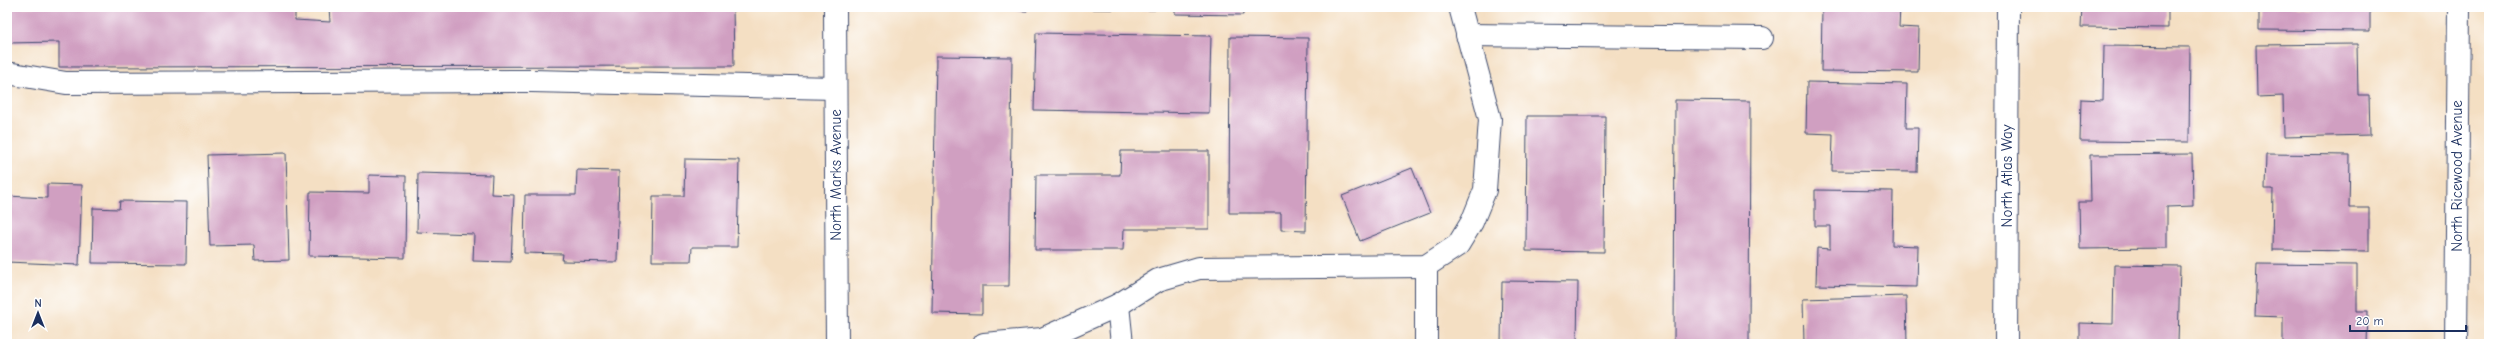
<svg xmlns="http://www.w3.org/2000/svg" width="2496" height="351" viewBox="0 0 2496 351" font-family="'Comic Neue',sans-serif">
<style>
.building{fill:#d09fc1}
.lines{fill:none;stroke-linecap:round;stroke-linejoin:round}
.minor-casing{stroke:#3c496d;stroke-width:24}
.major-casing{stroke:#3c496d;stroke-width:24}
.minor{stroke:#fff;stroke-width:22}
.major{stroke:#fff;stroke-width:22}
.labels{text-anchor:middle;stroke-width:3.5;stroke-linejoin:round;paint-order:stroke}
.street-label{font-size:15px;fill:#1b2f5e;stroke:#fff}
</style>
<rect width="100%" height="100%" fill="#fff"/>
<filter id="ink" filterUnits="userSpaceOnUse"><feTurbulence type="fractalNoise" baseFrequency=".025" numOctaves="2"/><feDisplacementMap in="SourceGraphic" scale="8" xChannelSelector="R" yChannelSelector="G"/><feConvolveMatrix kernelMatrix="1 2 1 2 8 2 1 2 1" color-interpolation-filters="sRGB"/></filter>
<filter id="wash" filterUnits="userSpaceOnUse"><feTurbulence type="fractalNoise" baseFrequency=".012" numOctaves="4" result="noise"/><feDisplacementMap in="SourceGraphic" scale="16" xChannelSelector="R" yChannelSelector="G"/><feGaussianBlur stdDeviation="0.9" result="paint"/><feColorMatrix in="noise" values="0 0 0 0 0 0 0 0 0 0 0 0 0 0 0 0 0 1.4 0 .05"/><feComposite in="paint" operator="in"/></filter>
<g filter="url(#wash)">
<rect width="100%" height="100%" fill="#f4dfc3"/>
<g id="blocks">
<g class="building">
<path d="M7,7H295V20L330,22L329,7H733L734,66L59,67V42L7,43Z"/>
<path d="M959,7H1027V11Z"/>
<path d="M1079,7H1155V10L1079,9Z"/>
<path d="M1175,7H1243V15L1175,14Z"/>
<path d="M1816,7H1900L1899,27L1919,28L1918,72L1821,71L1822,9H1816Z"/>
<path d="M2082,7H2168V28L2081,27Z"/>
<path d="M2259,7H2370V31L2259,30Z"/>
<path d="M1036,33L1211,36L1209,113L1034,110Z"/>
<path d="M1230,37L1308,38L1306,231L1281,230V213H1229Z"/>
<path d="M2357,44L2358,95H2369L2370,135L2284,137L2283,96L2257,97L2256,45Z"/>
<path d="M2104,46L2190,47L2189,142L2080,141L2081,99L2103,100Z"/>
<path d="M936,56L1012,57L1009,286H982V314L932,313Z"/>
<path d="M1807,82L1907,84L1906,128H1918L1917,172L1832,171L1833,134L1806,133Z"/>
<path d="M1675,100L1750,101L1749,344H1674Z"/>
<path d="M1527,116H1605L1604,252L1526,251Z"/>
<path d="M1121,151H1209V229H1124L1123,250H1035L1036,175H1120Z"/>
<path d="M286,153L289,260L255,261L254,245L210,246L207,155Z"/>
<path d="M2192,154L2193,206L2167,207V248L2080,249L2079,202H2091L2090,155Z"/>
<path d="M2266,154L2350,155L2349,208H2369V251L2272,250L2273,189H2265Z"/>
<path d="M685,159L739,160L737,247H692L691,261H652L653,196H684Z"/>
<path d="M1412,168L1430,213L1360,241L1342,196Z"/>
<path d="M577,170L619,171L617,262L562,261L563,254L524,253L525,195H576Z"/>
<path d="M418,173L492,175L491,194L514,195L511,262L473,261L474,234L417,232Z"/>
<path d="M369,175L406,176L405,258L309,256L310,192L369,193Z"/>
<path d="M47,184L82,185L79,265L7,262V196L47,198Z"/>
<path d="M1815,190L1893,191L1892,245L1918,246L1917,287L1816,285L1817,248L1830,249V226H1815Z"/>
<path d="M120,201L187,202L186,264L92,263L93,208L119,209Z"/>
<path d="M2257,264L2357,265V311H2368L2367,344H2283V317L2255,316Z"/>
<path d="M2114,265L2180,266L2178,344H2079V323L2113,324Z"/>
<path d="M1502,281L1578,282L1577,344H1501Z"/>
<path d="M1906,296L1907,344H1804L1803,299Z"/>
</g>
</g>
</g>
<g filter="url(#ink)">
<use href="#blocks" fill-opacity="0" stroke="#3c496d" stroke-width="1"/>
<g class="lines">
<g class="minor-casing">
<g id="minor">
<path d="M1467,35L1762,38"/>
<path d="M7,73L66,83L532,81L835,88"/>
<path d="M1426,266V344"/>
<path d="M1118,305L1122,344"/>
<path d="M984,344L1042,339L1118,305L1158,280L1199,268L1426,266L1458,245L1472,222L1485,190L1490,119L1460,7"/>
<path d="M2006,344L2008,7"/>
<path d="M2456,344L2459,7"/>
</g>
</g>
<g class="major-casing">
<path id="major" d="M835,7L837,344"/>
</g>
<use href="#minor" class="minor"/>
<use href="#major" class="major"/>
</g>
</g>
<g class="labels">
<g class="street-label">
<text transform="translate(836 175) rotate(-90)" y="5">North Marks Avenue</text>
<text transform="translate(2007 176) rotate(-90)" y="5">North Atlas Way</text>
<text transform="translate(2457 176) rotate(-90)" y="5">North Ricewood Avenue</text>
</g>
</g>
<rect width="2496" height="351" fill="none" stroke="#fff" stroke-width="24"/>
<g transform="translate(38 313)" stroke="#ffffff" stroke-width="3" paint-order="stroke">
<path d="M0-3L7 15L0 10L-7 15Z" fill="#1b2f5e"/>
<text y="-6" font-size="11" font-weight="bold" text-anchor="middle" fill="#1b2f5e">N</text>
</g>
<path d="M2350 325v6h116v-6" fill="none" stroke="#1b2f5e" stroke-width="2"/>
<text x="2356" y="325" font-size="12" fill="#1b2f5e" stroke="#ffffff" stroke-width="3" paint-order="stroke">20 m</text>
</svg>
